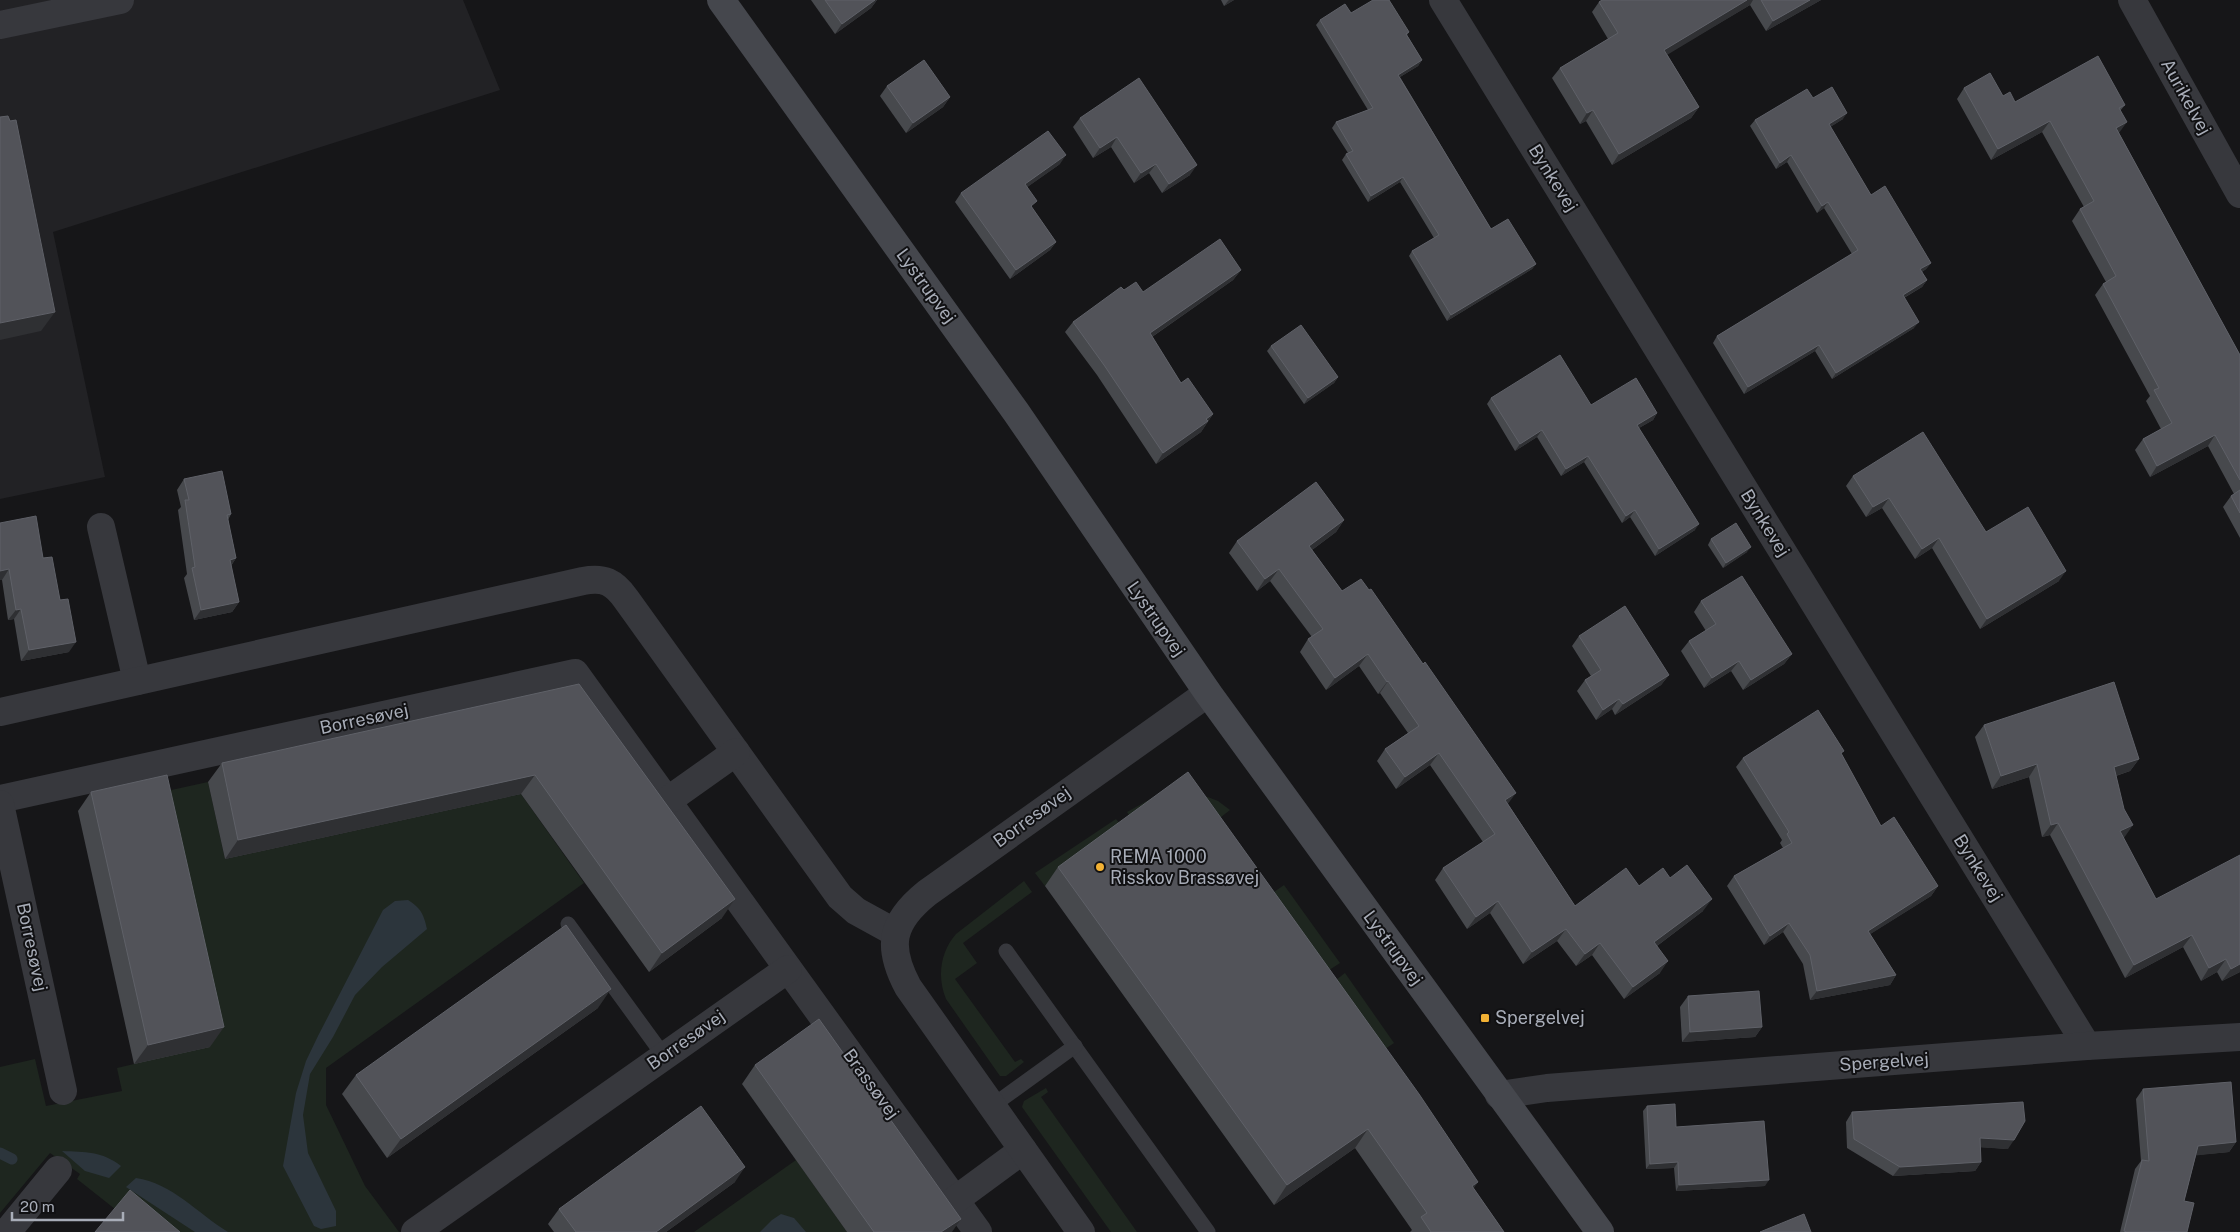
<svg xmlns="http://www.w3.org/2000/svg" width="2240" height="1232" viewBox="0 0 2240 1232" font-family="'Public Sans',sans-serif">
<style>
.built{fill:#222225}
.green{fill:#1e261f}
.water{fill:#2c353c}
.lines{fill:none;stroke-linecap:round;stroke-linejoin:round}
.stream{stroke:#2c353c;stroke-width:11}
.lane{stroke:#37383d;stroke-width:15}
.street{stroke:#37383d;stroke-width:28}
.secondary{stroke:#45474d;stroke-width:28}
.wall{fill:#47494d}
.shaded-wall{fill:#2f3033}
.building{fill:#525359;stroke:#5f6168}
.poi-dot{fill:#f2b134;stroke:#111113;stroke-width:2}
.labels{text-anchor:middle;stroke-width:4;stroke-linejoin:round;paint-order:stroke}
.street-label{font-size:18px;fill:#a8adb8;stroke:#111113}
.poi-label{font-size:18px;fill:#a8adb8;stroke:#111113;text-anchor:start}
</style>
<rect width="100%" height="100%" fill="#161618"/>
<path class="built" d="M0,0H463L500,90L53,232L105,477L0,499Z"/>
<g class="green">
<path d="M208,782L225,859L521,794L584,883L326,1068V1105L365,1186L399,1232H144L77,1179L80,1174L50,1153L0,1213V1067L35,1059L46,1106L122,1091L117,1068L134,1064L153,794Z"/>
<path d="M1195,792L1218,801L1230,810L1203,831L1133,822L1127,812L1154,797Z"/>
<path d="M1116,819L1123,828L1045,886L1035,873Z"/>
<path d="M1024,881L1032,892L963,943L977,963L955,979L1015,1062L1021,1059L1024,1062L1006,1076H1000L946,999C937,978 940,952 956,934Z"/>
<path d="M1284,885L1340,963L1311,982L1255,905Z"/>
<path d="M1345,973L1394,1043L1367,1061L1319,993Z"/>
<path d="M1046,1088L1048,1092L1041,1097L1137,1232H1111L1022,1107L1024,1101Z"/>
<path d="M796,1160L847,1232H694Z"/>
</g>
<g class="water">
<path d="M408,900C421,908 424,915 427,929L382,967L355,995L333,1037L310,1074L303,1115L308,1153L336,1211V1226L321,1229L314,1226L283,1166L296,1093L306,1061L318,1036L383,910L395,901Z"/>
<path d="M62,1151C85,1152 102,1151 121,1166L109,1178L85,1171Z"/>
<path d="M136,1178C172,1183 197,1213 228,1232H195L126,1187Z"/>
<path d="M781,1214L794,1218L806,1232H760L772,1220Z"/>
</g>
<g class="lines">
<path class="stream" d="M0,1153L12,1159"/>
<g class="lane">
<path d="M568,924L664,1056"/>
<path d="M1006,951L1208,1232"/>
<path d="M992,1106L1075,1046"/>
</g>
<g class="street">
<path d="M1443,0L2087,1046"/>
<path d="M2132,0L2240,194"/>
<path d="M0,25L120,0"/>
<path d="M101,527L137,681"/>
<path d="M0,712L583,581C604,577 614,582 626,599L840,897L856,911L896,933"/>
<path d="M0,799L575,673L978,1232"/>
<path d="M667,801L736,752"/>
<path d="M0,804L63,1091"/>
<path d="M1499,1095L1547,1088L2087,1046L2240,1037"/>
<path d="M955,1200L1023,1150"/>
<path d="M7,1232L58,1170"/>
<path d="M415,1232L788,969"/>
<path d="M1081,1232L908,987C886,946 891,922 927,893L1208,693"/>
</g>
<path class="secondary" d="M721,0L1016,412L1208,693L1600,1232"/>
</g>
<g class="wall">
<path d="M811,0H877L871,8L835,34Z"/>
<path d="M1221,0H1234L1224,6Z"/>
<path d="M1602,0H1821L1766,31L1750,5L1667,54L1699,107L1691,118L1612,165L1586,121L1580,124L1552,78L1560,68L1608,39L1592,12L1599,2Z"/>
<path d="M1351,13L1409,32L1407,35L1422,60L1418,66L1400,77L1491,229L1536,264L1532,269L1447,321L1409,256L1412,251L1434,238L1400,182L1368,202L1342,160L1346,154L1348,153L1332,128L1336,122L1368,110L1316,25L1320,20Z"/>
<path d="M887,86L950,97L943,107L906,133L880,96Z"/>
<path d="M1964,88L2003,96L2015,102L2125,105L2120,111L2119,133L2240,355V538L2223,507L2231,496L2234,494L2208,446L2150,477L2135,450L2143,439L2161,429L2146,401L2150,396L2095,295L2103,284L2106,282L2072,221L2080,209L2084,207L2042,132L1991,160L1957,99Z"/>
<path d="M1813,98L1843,119L1830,127L1871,195L1931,263L1926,269L1922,272L1927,280L1922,287L1904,298L1914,328L1832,379L1815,351L1744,394L1713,343L1717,336L1852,254L1824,208L1817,213L1787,162L1776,169L1750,126L1755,120Z"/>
<path d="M1080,118L1190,175L1162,193L1149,173L1134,183L1111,147L1093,158L1073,127Z"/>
<path d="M1060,164L1027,187L1032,208L1056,242L1050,250L1010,279L955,202L961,193Z"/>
<path d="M1241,270L1233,280L1152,337L1181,383L1213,414L1201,432L1156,464L1097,375L1065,332L1073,322L1124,290L1143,292Z"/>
<path d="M1271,346L1338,377L1334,383L1304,404L1267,351Z"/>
<path d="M1491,398L1591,405L1657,413L1653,420L1639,428L1695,530L1655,556L1630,517L1622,523L1584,462L1561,476L1537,437L1515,451L1487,404Z"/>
<path d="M1853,476L1986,532L2059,581L1980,629L1932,548L1915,559L1882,508L1866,517L1846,486Z"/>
<path d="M184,479L231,514L228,520L236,558L231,566L239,602L232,612L194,620L184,578L187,574L178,510L181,507L177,490Z"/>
<path d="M1344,520L1336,532L1312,550L1342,591L1508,804L1575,906L1639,886L1670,878L1703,911L1657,946L1660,973L1624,999L1592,955L1576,966L1557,941L1523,964L1490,913L1467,929L1435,880L1443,868L1483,842L1430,765L1396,789L1377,761L1385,749L1408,733L1380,693L1378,694L1359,666L1326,690L1300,652L1308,639L1312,637L1270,581L1257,591L1229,553L1237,541Z"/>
<path d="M0,523L43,558L69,652L21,661L14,619L8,620L2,580H0Z"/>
<path d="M1711,539L1747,552L1723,568L1708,545Z"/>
<path d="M1701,601L1792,654L1784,664L1743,690L1731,671L1704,688L1681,651L1689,641L1706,631L1694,612Z"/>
<path d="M1579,636L1669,675L1661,685L1615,715L1612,709L1596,720L1577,691L1585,680L1591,676L1572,646Z"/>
<path d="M579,684L722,918L649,972L521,794L225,859L208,782L222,763Z"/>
<path d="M1984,725L2139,759L2130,771L2116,776L2124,838H2123L2156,899L2240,972L2222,981L2217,972L2201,981L2183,947L2125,978L2050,835L2042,837L2029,777L1992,789L1975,737Z"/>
<path d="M1842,755L1881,826L1938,886L1931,896L1870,934L1896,975L1890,985L1810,1000L1803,964L1783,932L1764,945L1727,886L1734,876L1783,848L1780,843L1782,840L1736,767L1743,758Z"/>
<path d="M91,792L210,1047L134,1064L78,811Z"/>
<path d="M1058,867L1474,1189L1504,1232H1410L1412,1230L1355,1148L1274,1205L1045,886Z"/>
<path d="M1688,996L1762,1027L1755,1037L1682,1042L1680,1007Z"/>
<path d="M598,1008L387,1158L342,1094L356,1075Z"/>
<path d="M755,1065L952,1232H847L742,1084Z"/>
<path d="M2143,1089L2236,1142L2229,1152L2196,1155L2184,1201L2187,1232H2120L2135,1169L2141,1161L2136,1099Z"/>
<path d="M1647,1106L1676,1127L1765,1186L1676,1191L1674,1168L1646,1169L1643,1111Z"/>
<path d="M1852,1112L2008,1149L1981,1147V1162L1975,1171L1893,1176L1847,1148L1846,1122Z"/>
<path d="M735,1182L666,1232H554L548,1224L559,1209Z"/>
</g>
<g class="shaded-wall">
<path d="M875,0H877L871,8L835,34L842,24Z"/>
<path d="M1229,0H1234L1224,6L1228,1Z"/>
<path d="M1747,0H1753L1750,5L1657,61L1664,50Z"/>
<path d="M1810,0H1821L1766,31L1773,21Z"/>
<path d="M1422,60L1418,66L1395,80L1398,75Z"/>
<path d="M950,97L943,107L906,133L913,123Z"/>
<path d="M1699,107L1691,118L1612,165L1619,154Z"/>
<path d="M1593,110L1586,121L1580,124L1587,113Z"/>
<path d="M1847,113L1843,119L1824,131L1829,124Z"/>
<path d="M2050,121L2042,132L1991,160L1998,149Z"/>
<path d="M2127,122L2119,133L2116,128Z"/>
<path d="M1117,137L1111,147L1093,158L1100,148Z"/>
<path d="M1066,155L1060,164L1019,193L1025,184Z"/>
<path d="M1791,155L1787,162L1776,169L1780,163Z"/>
<path d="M1156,164L1149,173L1134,183L1141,173Z"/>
<path d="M1197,165L1190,175L1162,193L1169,184Z"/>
<path d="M1403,177L1400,182L1368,202L1371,196Z"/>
<path d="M1828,202L1824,208L1817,213L1822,206Z"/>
<path d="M1056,242L1050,250L1010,279L1016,270Z"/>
<path d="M1931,263L1926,269L1916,276L1920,269Z"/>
<path d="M1536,264L1532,269L1447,321L1451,315Z"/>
<path d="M1241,270L1233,280L1143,343L1150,333Z"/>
<path d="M1927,280L1922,287L1898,301L1903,295Z"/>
<path d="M55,312L41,331L0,340V323Z"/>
<path d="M1919,322L1914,328L1832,379L1836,373Z"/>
<path d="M1819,345L1815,351L1744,394L1748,387Z"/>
<path d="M1338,377L1334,383L1304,404L1308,398Z"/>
<path d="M1657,413L1653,420L1632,432L1637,425Z"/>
<path d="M1213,414L1201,432L1156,464L1163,453Z"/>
<path d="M1542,430L1537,437L1515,451L1520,444Z"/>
<path d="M2215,435L2208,446L2150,477L2157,466Z"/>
<path d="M1588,456L1584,462L1561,476L1566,469Z"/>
<path d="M1889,498L1882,508L1866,517L1873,507Z"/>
<path d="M1635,510L1630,517L1622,523L1626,516Z"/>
<path d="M1344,520L1336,532L1301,558L1309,546Z"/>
<path d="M1699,524L1695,530L1655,556L1659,549Z"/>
<path d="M1939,538L1932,548L1915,559L1922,549Z"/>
<path d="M1751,547L1747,552L1723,568L1726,563Z"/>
<path d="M236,558L229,569L230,560Z"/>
<path d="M9,569L2,580H0V571Z"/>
<path d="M1279,569L1270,581L1257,591L1265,579Z"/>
<path d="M2066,571L2059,581L1980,629L1987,619Z"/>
<path d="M239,602L232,612L194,620L201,610Z"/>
<path d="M21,609L14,619L8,620L16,610Z"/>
<path d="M76,642L69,652L21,661L29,650Z"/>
<path d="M1368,654L1359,666L1326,690L1335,678Z"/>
<path d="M1792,654L1784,664L1743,690L1751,680Z"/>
<path d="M1739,661L1731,671L1704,688L1712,678Z"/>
<path d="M1669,675L1661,685L1615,715L1623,704Z"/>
<path d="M1388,681L1380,693L1378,694L1387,682Z"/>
<path d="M1619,699L1612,709L1596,720L1603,710Z"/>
<path d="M1439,753L1430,765L1396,789L1405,777Z"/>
<path d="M2139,759L2130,771L2106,779L2114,767Z"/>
<path d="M2037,764L2029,777L1992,789L2001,776Z"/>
<path d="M535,775L521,794L225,859L238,840Z"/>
<path d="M1516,793L1507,805L1505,800Z"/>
<path d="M2058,823L2050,835L2042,837L2051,825Z"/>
<path d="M2133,825L2124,838L2111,844L2120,831Z"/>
<path d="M1938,886L1931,896L1861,940L1868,931Z"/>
<path d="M735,899L722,918L649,972L662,953Z"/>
<path d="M1712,899L1703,911L1646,954L1654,942Z"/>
<path d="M1498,901L1490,913L1467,929L1476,917Z"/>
<path d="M1789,923L1783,932L1764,945L1770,936Z"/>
<path d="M1566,929L1557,941L1523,964L1532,952Z"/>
<path d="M2192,935L2183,947L2125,978L2134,965Z"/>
<path d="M1600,943L1592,955L1576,966L1585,954Z"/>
<path d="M2226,959L2217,972L2201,981L2209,968Z"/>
<path d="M1668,961L1660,973L1624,999L1633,987Z"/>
<path d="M2240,964V972L2222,981L2231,969Z"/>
<path d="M1896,975L1890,985L1810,1000L1817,991Z"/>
<path d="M611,989L598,1008L387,1158L401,1139Z"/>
<path d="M224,1027L210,1047L134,1064L148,1045Z"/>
<path d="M1762,1027L1755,1037L1682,1042L1690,1032Z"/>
<path d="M1368,1129L1355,1148L1274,1205L1287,1185Z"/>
<path d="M1980,1138L2014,1140L2008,1149L1974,1147Z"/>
<path d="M2236,1142L2229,1152L2191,1156L2198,1146Z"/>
<path d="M1678,1162L1674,1168L1646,1169L1650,1164Z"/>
<path d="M1981,1162L1975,1171L1893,1176L1900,1167Z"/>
<path d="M745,1167L735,1182L666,1232H656Z"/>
<path d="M1769,1180L1765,1186L1676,1191L1679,1185Z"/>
<path d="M1478,1182L1465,1201L1472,1186Z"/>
<path d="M961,1219L952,1232H941Z"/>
</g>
<g class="building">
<path d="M825,0H875L842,24Z"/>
<path d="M1373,0H1389L1409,32L1406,34L1422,60L1398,75L1491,229L1508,219L1536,264L1451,315L1412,251L1439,235L1403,177L1371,196L1346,154L1353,151L1336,122L1373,108L1320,20L1345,4L1351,13Z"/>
<path d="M1602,0H1747L1664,50L1699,107L1619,154L1593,110L1587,113L1560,68L1618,33L1599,2Z"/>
<path d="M1761,0H1810L1773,21Z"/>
<path d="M2098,56L2125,105L2119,108L2127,122L2116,128L2240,355V480L2215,435L2157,466L2143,439L2172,423L2154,390L2159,388L2103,284L2116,276L2080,209L2094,201L2050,121L1998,149L1964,88L1990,73L2003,96L2010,92L2015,102Z"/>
<path d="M924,60L950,97L913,123L887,86Z"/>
<path d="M1139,78L1197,165L1169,184L1156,164L1141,173L1117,137L1100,148L1080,118Z"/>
<path d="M1832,87L1847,113L1829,124L1871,195L1885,186L1931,263L1920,269L1927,280L1903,295L1919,322L1836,373L1819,345L1748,387L1717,336L1858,250L1828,202L1822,206L1791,155L1780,163L1755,120L1807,89L1813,98Z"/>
<path d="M8,116L10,121L16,120L55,312L0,323V117Z"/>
<path d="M1048,131L1066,155L1025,184L1037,201L1031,206L1056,242L1016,270L961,193Z"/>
<path d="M1220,239L1241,270L1150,333L1181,383L1188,378L1213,414L1206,419L1208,421L1163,453L1104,365L1073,322L1121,287L1124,290L1136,282L1143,292Z"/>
<path d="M1301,325L1338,377L1308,398L1271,346Z"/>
<path d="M1560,355L1591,405L1636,378L1657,413L1637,425L1699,524L1659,549L1635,510L1626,516L1588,456L1566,469L1542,430L1520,444L1491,398Z"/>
<path d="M1923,432L1986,532L2028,507L2066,571L1987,619L1939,538L1922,549L1889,498L1873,507L1853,476Z"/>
<path d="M222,471L231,514L227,515L236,558L230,560L239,602L201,610L192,568L195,567L185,500H189L184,479Z"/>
<path d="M1316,482L1344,520L1309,546L1342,591L1361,579L1369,590L1371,589L1423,664L1425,662L1516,793L1505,800L1575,906L1626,868L1639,886L1663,868L1670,878L1687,865L1712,899L1654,942L1668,961L1633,987L1600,943L1585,954L1566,929L1532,952L1498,901L1476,917L1443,868L1495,834L1439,753L1405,777L1385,749L1419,726L1388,681L1387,682L1368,654L1335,678L1308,639L1323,629L1279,569L1265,579L1237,541Z"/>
<path d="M2240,490V513L2231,496Z"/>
<path d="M36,516L43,558L52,557L60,600L68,599L76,642L29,650L21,609L16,610L9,569L0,571V523Z"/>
<path d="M1736,523L1751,547L1726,563L1711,539Z"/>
<path d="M1742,576L1792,654L1751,680L1739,661L1712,678L1689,641L1716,624L1701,601Z"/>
<path d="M1625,606L1669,675L1623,704L1619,699L1603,710L1585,680L1601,670L1579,636Z"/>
<path d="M2114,682L2139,759L2114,767L2124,809L2133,825L2120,831L2156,899L2240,855V964L2231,969L2226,959L2209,968L2192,935L2134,965L2058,823L2051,825L2037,764L2001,776L1984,725Z"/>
<path d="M579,684L735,899L662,953L535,775L238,840L222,763Z"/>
<path d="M1818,710L1844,751L1841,753L1881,826L1894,817L1938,886L1868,931L1896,975L1817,991L1810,955L1789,923L1770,936L1734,876L1792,843L1787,834L1789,832L1743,758Z"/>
<path d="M1188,772L1419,1094L1478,1182L1472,1186L1504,1232H1431L1421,1217L1427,1213L1368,1129L1287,1185L1058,867Z"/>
<path d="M167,775L224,1027L148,1045L91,792Z"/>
<path d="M566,925L611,989L401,1139L356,1075Z"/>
<path d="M1759,991L1762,1027L1690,1032L1688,996Z"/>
<path d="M819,1019L961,1219L941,1232H874L755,1065Z"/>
<path d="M2231,1082L2236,1142L2198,1146L2184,1201L2194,1203L2187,1232H2127L2124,1231L2142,1160L2149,1161L2143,1089Z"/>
<path d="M2023,1102L2025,1121L2014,1140L1980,1138L1981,1162L1900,1167L1854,1139L1852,1112Z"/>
<path d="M1675,1104L1676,1127L1764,1121L1769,1180L1679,1185L1678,1162L1650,1164L1647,1106Z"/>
<path d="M701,1106L745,1167L656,1232H576L559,1209Z"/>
<path d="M130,1190L180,1232H95Z"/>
<path d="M1804,1214L1811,1232H1760Z"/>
</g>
<g class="poi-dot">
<circle cx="1100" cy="867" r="5"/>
<rect x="1480" y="1013" width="10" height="10" rx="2.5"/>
</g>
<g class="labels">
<g class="street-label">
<text transform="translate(2186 97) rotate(61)" y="6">Aurikelvej</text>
<text transform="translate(1553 178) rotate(58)" y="6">Bynkevej</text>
<text transform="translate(926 286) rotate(54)" y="6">Lystrupvej</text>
<text transform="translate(1765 523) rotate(58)" y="6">Bynkevej</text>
<text transform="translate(1156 619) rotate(55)" y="6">Lystrupvej</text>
<text transform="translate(364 719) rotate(-12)" y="6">Borresøvej</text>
<text transform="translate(1032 817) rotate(-36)" y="6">Borresøvej</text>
<text transform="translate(1978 868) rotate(58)" y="6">Bynkevej</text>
<text transform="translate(32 947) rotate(78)" y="6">Borresøvej</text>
<text transform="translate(1393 948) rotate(54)" y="6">Lystrupvej</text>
<text transform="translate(686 1040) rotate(-35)" y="6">Borresøvej</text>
<text transform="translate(1884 1062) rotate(-4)" y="6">Spergelvej</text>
<text transform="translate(871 1084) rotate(54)" y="6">Brassøvej</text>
</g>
<g class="poi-label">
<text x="1110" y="863">REMA 1000<tspan x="1110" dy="21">Risskov Brassøvej</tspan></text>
<text x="1495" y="1024">Spergelvej</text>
</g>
</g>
<path d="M12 1212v8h111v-8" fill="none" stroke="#a8adb8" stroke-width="2.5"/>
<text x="20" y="1212" font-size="15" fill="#a8adb8" stroke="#111113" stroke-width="4" paint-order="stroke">20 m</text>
</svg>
